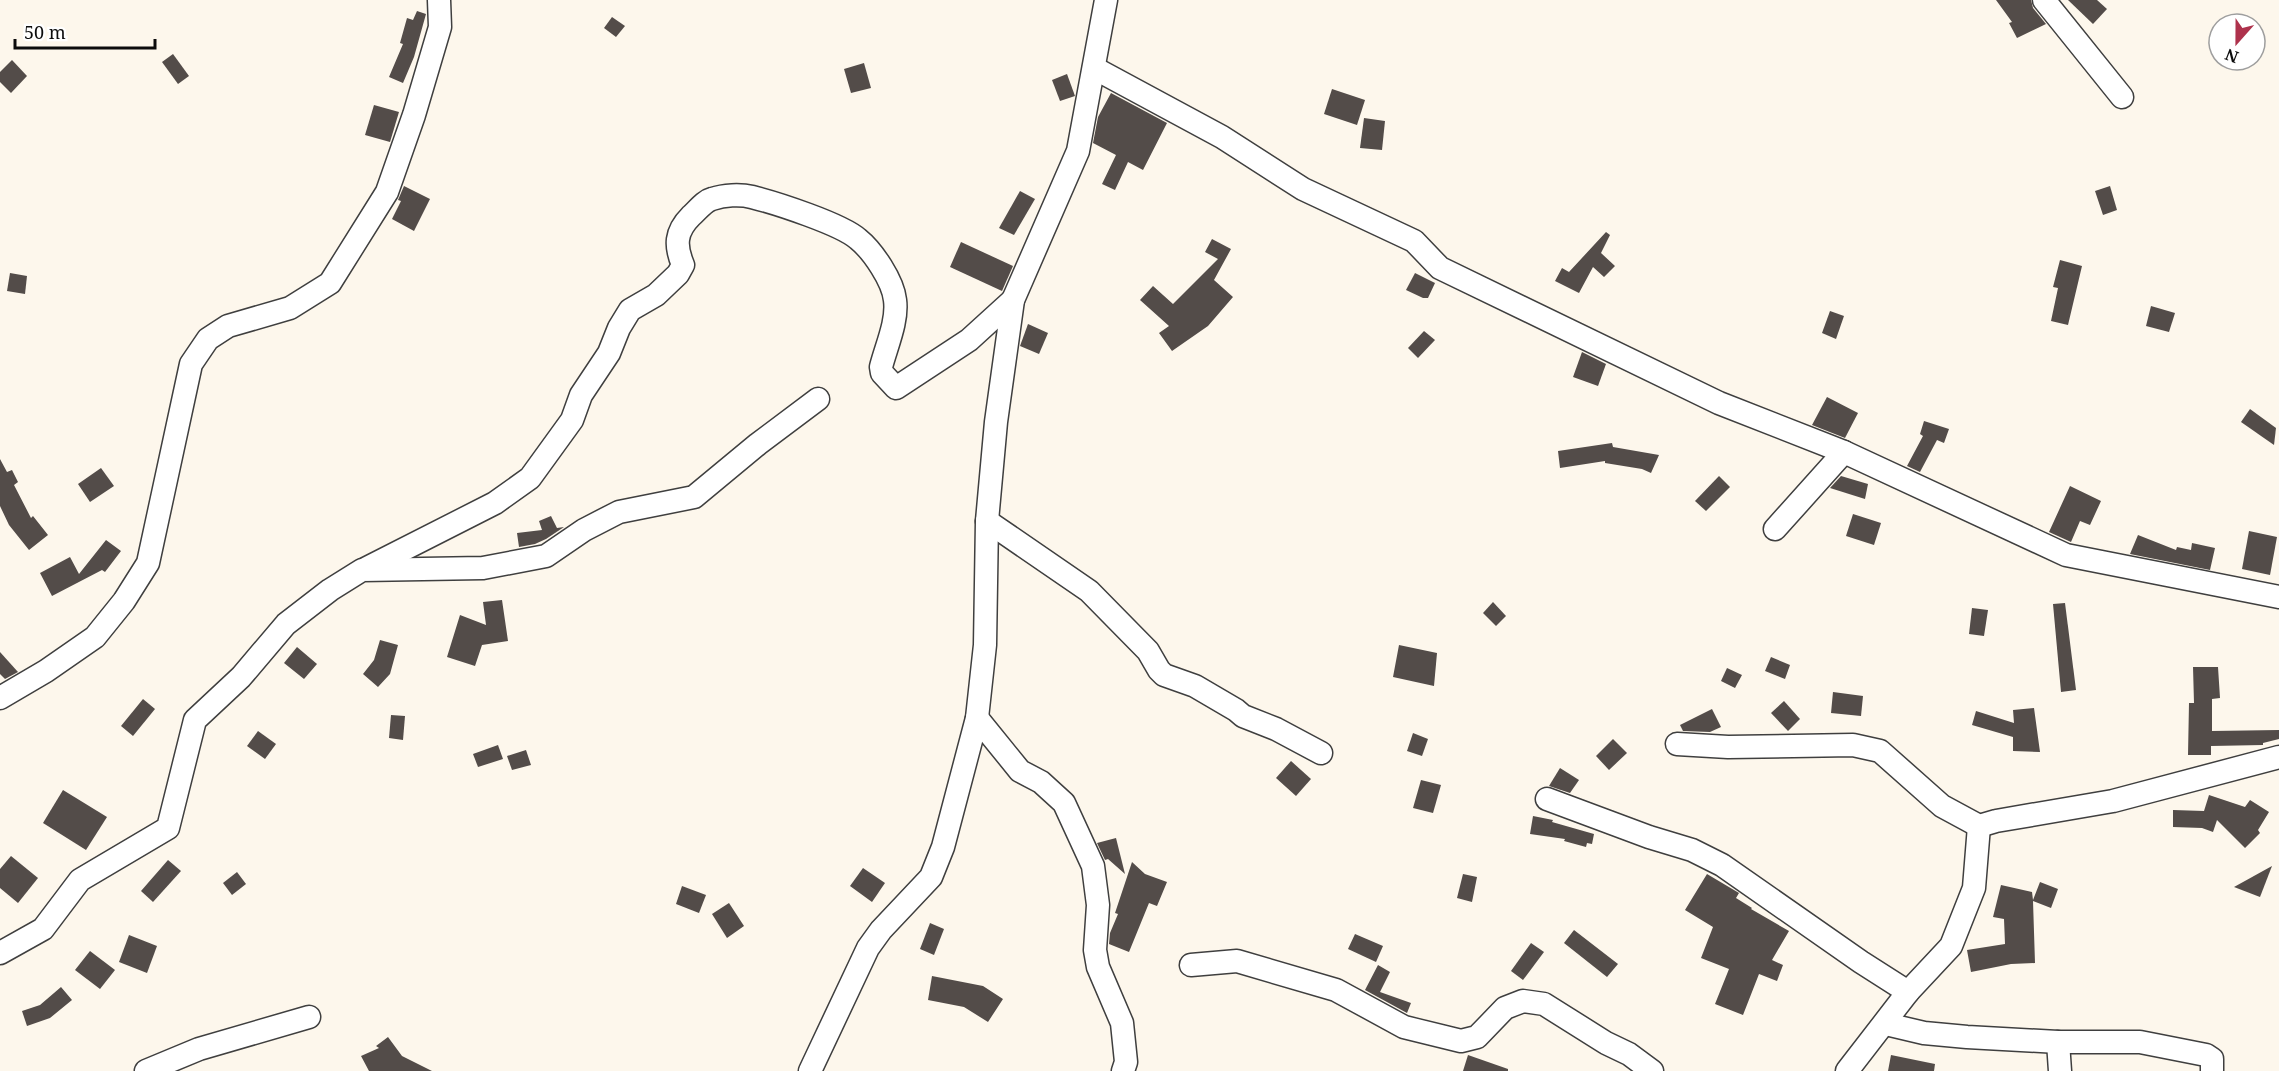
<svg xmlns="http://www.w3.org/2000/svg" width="2279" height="1071" viewBox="0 0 2279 1071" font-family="'Noto Serif',serif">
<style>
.building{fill:#534c49}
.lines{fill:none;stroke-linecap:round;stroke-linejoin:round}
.minor-casing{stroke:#3f3f3f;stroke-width:25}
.minor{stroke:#fff;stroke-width:22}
</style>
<rect width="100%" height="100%" fill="#fdf7ec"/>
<g class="building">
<path d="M1996,0H2031L2033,8L2046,24L2017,38L2009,23L2012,22Z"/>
<path d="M2068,0H2097L2107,9L2093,24Z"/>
<path d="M417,11L426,14L414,57L403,83L389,77L403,44L400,43L407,18L413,20Z"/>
<path d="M612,17L625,26L616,37L604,28Z"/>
<path d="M173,54L189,76L178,84L162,62Z"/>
<path d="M12,60L27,76L11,93L0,82V72Z"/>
<path d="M864,63L871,88L851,93L844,69Z"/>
<path d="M1067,74L1075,96L1060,101L1052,80Z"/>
<path d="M1332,89L1365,100L1357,125L1324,114Z"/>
<path d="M1111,93L1167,123L1143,170L1128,162L1115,190L1102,184L1116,155L1093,143L1098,117Z"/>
<path d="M374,105L399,112L390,142L365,135Z"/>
<path d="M1364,118L1385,121L1382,150L1360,148Z"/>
<path d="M404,186L430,199L414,231L392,219L401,201L398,200Z"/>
<path d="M2110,186L2117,210L2103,215L2095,191Z"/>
<path d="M1020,191L1035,199L1014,235L999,228Z"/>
<path d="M1606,232L1610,235L1601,253L1615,266L1604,277L1593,267L1579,293L1555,281L1562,268L1569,272Z"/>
<path d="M1212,239L1231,249L1214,280L1233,297L1208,326L1172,351L1159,333L1169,326L1140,300L1153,286L1173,304L1218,259L1205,252Z"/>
<path d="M961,242L1013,266L1002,291L950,267Z"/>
<path d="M2060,260L2082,266L2068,325L2051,321L2058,288L2053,287Z"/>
<path d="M10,273L27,276L25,294L7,291Z"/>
<path d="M1415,273L1435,283L1428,298H1423L1406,290Z"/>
<path d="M2151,306L2175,313L2169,332L2146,326Z"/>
<path d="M1830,311L1844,316L1836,339L1822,333Z"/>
<path d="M1028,324L1048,333L1039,354L1020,346Z"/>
<path d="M1424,331L1435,340L1418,358L1408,348Z"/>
<path d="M1582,352L1606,364L1598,386L1573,377Z"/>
<path d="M1827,397L1858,413L1845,438L1812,425Z"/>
<path d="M2250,409L2276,428L2274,445L2241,422Z"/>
<path d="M1924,421L1949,429L1944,443L1937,440L1920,472L1907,466L1923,436L1920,434Z"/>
<path d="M1612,443L1613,447L1659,455L1651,473L1642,469L1605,463V461L1560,468L1558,451Z"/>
<path d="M0,459L7,472L12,470L18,482L14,485L31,518L33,516L48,535L29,550L9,525L0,506Z"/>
<path d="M101,468L114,486L90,502L78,484Z"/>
<path d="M1719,476L1730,487L1706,511L1695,501Z"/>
<path d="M1841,476L1868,484L1865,499L1830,488Z"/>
<path d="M2070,486L2101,501L2090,525L2080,521L2071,542L2049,532Z"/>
<path d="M1853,514L1881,523L1874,545L1846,536Z"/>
<path d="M551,516L557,528L564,527L546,539L535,544L519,547L517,533L542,530L539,521Z"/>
<path d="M2249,531L2277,537L2270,575L2242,569Z"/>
<path d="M2138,535L2176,550L2177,547L2191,550L2192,543L2215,548L2210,570L2130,554Z"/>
<path d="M106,540L121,551L105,572L102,570L52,596L40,573L70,557L79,574Z"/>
<path d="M502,600L508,641L482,645L475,666L447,657L460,615L486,625L483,602Z"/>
<path d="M1493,602L1506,616L1496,626L1483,613Z"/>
<path d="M2065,603L2076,690L2061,692L2053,604Z"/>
<path d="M1972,608L1988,610L1984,636L1969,634Z"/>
<path d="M380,640L398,645L390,674L378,687L363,674L374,660Z"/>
<path d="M1399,645L1437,653L1434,686L1393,677Z"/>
<path d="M297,647L317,664L304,679L284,663Z"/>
<path d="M0,652L18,672L5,679L0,674Z"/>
<path d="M1771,657L1790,665L1785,679L1765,671Z"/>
<path d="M2193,667H2218L2220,698L2212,699V731L2279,730V739L2263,743V745L2211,746V755H2188L2189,703H2194Z"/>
<path d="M1727,668L1742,675L1735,688L1721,681Z"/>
<path d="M1833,692L1863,696L1861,716L1831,713Z"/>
<path d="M143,699L155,709L133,736L121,726Z"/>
<path d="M1784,701L1800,719L1788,731L1771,713Z"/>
<path d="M2034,708L2040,752L2013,751V737L1972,725L1976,711L2014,723L2013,710Z"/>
<path d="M1712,709L1721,727L1710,732L1683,731L1680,725Z"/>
<path d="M391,715L405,716L403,740L389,738Z"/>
<path d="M258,731L276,744L265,759L247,746Z"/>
<path d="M1413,733L1428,739L1422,756L1407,751Z"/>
<path d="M1613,739L1627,753L1609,770L1596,756Z"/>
<path d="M498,745L503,759L478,767L473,754Z"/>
<path d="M526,750L531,765L512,770L507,756Z"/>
<path d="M1291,761L1311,779L1296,796L1276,778Z"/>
<path d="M1560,768L1579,780L1570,793L1549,786Z"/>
<path d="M1421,780L1441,785L1433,813L1413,808Z"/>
<path d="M63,790L107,817L86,850L43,823Z"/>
<path d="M2209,795L2245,807L2250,800L2269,812L2258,830L2260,833L2245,848L2217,820L2213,832L2202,828L2173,827V810L2204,811Z"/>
<path d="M1533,816L1553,820L1552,822L1594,834L1592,844L1587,843L1586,847L1564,841L1565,839L1530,834Z"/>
<path d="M1116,838L1125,874L1108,859L1105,860L1097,843Z"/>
<path d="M11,856L38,878L18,903L0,888V869Z"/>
<path d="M168,860L181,871L153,902L141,891Z"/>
<path d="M1132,862L1145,874L1167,882L1157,906L1149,903L1129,952L1109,944L1110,933L1118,914L1115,913Z"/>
<path d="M2272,866L2260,897L2234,887Z"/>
<path d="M863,868L885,883L872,902L850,886Z"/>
<path d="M237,872L246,884L232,895L223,883Z"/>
<path d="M1463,874L1477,877L1472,902L1457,898Z"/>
<path d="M1707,874L1739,893L1736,898L1752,908L1751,909L1789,931L1772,960L1783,965L1777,981L1759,974L1743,1015L1715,1004L1729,969L1701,958L1713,927L1685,910Z"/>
<path d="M2040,882L2058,889L2051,908L2033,901L2035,963L2011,964L1971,972L1967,950L2005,944L2004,919L1993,917L2001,885L2032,892L2033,900Z"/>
<path d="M682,886L706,895L699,913L676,904Z"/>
<path d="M729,903L744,926L727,938L712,914Z"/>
<path d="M930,923L944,929L934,955L920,949Z"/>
<path d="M1574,930L1618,964L1607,977L1564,943Z"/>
<path d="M1355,934L1383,946L1376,962L1348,949Z"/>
<path d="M129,935L157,946L147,973L119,962Z"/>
<path d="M1531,943L1544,952L1523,980L1511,971Z"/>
<path d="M90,951L115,970L100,989L75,970Z"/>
<path d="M1378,965L1390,972L1380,992L1411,1003L1407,1013L1365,990Z"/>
<path d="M932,976L983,986L1003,999L988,1022L964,1007L928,1000Z"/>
<path d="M61,987L72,1000L50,1018L27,1026L22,1011L40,1005Z"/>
<path d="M388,1037L402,1056L432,1071H369L361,1056L379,1048L376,1046Z"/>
<path d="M1468,1055L1508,1069V1071H1463Z"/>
<path d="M1891,1055L1935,1064L1934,1071H1888Z"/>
</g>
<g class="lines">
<g class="minor-casing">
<g id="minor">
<path d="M2044,0L2122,97"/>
<path d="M1094,68L1222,137L1303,189L1414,241L1440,268L1719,403L1844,452L2066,555L2279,597"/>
<path d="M987,521L1089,591L1148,651L1159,670L1164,675L1195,686L1236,710L1243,716L1276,729L1321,753"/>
<path d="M1775,529L1844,452"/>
<path d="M367,568L495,503L530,478L572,420L581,395L609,353L619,328L630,310L656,295L678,274L683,265C675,246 675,232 691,216C697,211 704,201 712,199C724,195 740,194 752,197C776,203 841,224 858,239C873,251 893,281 895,300C898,321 886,347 881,367L882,373L896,388L969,340L1013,300"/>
<path d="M0,698L46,671L95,637L124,601L148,563L191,364L208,339L228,326L290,308L330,283L387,192L414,115L440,27L439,0"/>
<path d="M977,718L1020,771L1041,782L1064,803L1093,866L1098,905L1095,950L1098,967L1122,1023L1126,1062L1123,1071"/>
<path d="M1677,744L1728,747L1853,745L1880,751L1942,806L1979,826L1996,821L2113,801L2279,757"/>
<path d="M1547,799L1649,837L1692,850L1722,865L1861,962L1908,992"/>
<path d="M0,953L43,929L80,880L168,828L195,720L241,677L286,624L330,590L362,570L483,568L546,556L584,530L619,512L694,497L758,444L818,399"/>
<path d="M1191,965L1237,961L1336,990L1404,1027L1461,1041L1477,1037L1505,1008L1523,1001L1544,1004L1606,1043L1629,1054L1652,1071"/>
<path d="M1886,1024L1924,1033L1967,1037L2058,1042H2140L2206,1055L2212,1059V1071"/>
<path d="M2058,1042L2060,1071"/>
<path d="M146,1071L199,1049L309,1017"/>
<path d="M810,1071L868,948L881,930L931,877L943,847L977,718L985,645L987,521L996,422L1013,300L1078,151L1106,0"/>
<path d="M1847,1071L1908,992L1951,946L1974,888L1979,826"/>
</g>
</g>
<use href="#minor" class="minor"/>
</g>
<g transform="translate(2237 42) rotate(201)"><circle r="28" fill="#ffffff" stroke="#9e9e9e" stroke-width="1.5"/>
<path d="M0-4.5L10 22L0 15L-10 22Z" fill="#ae324c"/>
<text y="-9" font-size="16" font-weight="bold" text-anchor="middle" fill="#0c0c0c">N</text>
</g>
<path d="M15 39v9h140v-9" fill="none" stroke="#0c0c0c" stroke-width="3"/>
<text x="24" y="39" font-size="18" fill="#0c0c0c" stroke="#ffffff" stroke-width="4.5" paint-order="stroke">50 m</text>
</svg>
